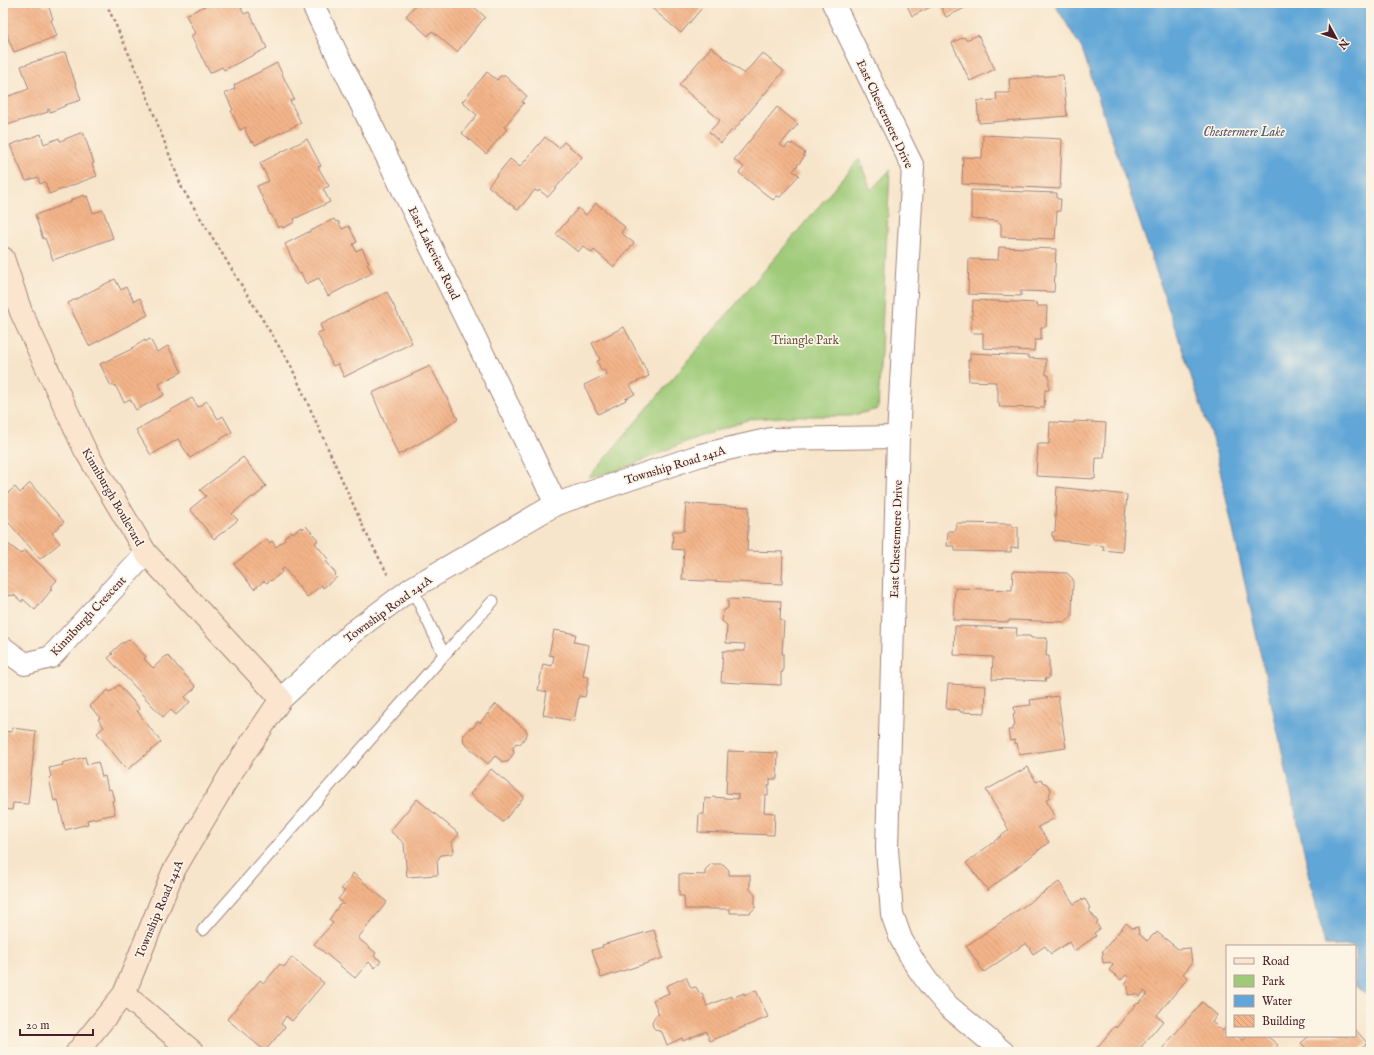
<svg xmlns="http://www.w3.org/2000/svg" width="1374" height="1055" viewBox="0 0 1374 1055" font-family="'IM FELL English',serif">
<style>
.green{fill:#9fcb79;stroke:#747552}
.water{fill:#61a6d7;stroke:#566281}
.building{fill:url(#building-back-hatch)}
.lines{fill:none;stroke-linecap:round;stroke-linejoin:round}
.lane-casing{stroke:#a0827b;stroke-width:13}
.street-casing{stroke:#a0827b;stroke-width:24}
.secondary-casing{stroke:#a0827b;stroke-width:24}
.path{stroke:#a0827b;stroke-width:2.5;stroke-dasharray:3 3;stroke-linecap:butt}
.lane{stroke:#fff;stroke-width:11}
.street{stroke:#fff;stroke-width:22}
.secondary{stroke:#fbe5cf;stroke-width:22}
.labels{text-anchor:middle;stroke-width:3.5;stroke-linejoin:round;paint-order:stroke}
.street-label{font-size:12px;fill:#4a1f2b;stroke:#fcf5e5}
.park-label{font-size:12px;fill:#645342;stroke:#fcf5e5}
.water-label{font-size:13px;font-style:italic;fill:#535570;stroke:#fcf5e5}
</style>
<defs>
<pattern id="building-back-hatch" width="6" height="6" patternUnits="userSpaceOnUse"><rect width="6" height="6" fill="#f3b489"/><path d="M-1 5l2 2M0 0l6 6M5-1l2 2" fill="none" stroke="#d29a76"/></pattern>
</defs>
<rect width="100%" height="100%" fill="#fcf5e5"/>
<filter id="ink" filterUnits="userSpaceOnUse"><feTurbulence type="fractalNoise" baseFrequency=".025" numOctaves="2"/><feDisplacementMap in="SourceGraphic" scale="8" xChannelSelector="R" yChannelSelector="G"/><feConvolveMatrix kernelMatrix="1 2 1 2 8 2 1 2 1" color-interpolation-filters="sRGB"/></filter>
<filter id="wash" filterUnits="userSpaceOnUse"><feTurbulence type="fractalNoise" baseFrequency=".012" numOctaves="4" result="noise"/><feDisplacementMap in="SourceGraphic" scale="16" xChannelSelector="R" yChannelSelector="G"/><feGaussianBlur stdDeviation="0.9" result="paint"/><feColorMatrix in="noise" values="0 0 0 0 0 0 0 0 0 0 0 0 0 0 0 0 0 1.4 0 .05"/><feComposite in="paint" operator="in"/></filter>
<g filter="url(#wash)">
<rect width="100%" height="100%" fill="#f7e5cb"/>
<path class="green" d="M859,159L871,190L890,170L878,409L850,416H796L750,419L690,440L617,471L589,477Z"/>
<path class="water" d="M1054,3H1371V998L1355,985V946H1325L1215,448L1082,49Z"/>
<g id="blocks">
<g class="building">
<path d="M3,3H42L44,7L48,5L53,19L51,20L57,36L14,52L7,36L8,35L5,28L3,29Z"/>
<path d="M211,3H241L243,7L241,8L244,14L249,12L267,48L224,70L222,67L210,73L191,36L195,33L186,15Z"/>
<path d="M417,3H471L473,4L472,5L485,17L457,52L432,31L428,36L406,16Z"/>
<path d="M647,3H706L681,33L647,4Z"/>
<path d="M906,3H975L946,17L939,3L912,16Z"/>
<path d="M978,35L995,69L970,81L952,43L964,37L966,40Z"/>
<path d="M711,47L744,74L762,53L784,71L733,131L732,130L721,143L709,132L720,120L679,85Z"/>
<path d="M65,52L81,100L65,105V106L50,112L49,109L47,110L48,112L4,126L3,122V98L29,89L21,66Z"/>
<path d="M277,63L294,99L290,101L301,123L255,145L253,141L251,142L245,130L246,129V127L240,130L231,111L233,110L225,93L235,89L234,85Z"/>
<path d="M487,72L497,80L500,76H505L527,96L522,102L524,103L504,127L507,129L486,154L462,133L477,115L462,102Z"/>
<path d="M1063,75L1067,116L979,123L977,101L997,100L996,93H1010L1009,79Z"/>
<path d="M777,107L798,124L780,145L785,148L789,143L791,145L792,143L805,153L803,155L805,156L793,171L799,175L780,197L777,196L773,200L739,173L744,167L734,160Z"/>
<path d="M83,132L94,163L92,164L97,176L49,194L45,182L40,184L38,177L26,181L10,145L41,134L44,144L59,138L60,141Z"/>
<path d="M983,135L1062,139L1060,189L962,184L963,157L982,158Z"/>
<path d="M545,137L559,148L564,142L582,157L548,197L539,190L538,192L535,190L518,210L488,186L510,159L520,167Z"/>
<path d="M307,139L321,166L318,167L329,186L323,189L330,202L294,219L295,222L283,228L282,226L278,228L271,214L270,215L257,186L269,181L260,163Z"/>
<path d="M971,190L1057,193V199H1061L1060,211H1057L1055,239L1001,237V224L997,221L971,219Z"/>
<path d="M84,195L85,197L87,196L93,213L103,210L113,238L53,260L45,238L43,239L35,215L71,202V200Z"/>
<path d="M596,203L625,227L621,233L634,243L614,267L594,250L592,253L583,246L578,252L556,234L578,208L586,215Z"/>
<path d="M334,219L336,222L338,221L342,229L349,226L357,242L353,244L356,251L362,248L369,263L367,264L372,273L328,296L319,278L306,284L301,273L299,274L285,244Z"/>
<path d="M999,247L1056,249L1054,292L1021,291V296L968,294L969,259L998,260Z"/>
<path d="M115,279L121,290L126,287L134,301L140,298L148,315L89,346L68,303Z"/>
<path d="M387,292L412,343L344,377L338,364L333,366L317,333L323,331L320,325Z"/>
<path d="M973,300L1037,303L1036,306H1047L1046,327H1041V340H1035L1034,351L983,348V333H971Z"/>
<path d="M624,327L649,376L630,385L635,394L625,399L626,400L598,414L584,385L607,374L605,370L602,371L597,361L600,360L592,343Z"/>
<path d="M150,339L157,352L168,346L182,372L159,384L164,395L136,410L130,399L124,402L115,385L111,386L100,364L132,349V348L145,340V342Z"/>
<path d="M970,353L1029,356V358L1046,359V375H1049V390H1045L1044,408L999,407L1000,403H998V390L996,389V382L969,381L968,360H970Z"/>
<path d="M430,366L458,419L431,437L398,455L372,393Z"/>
<path d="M192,398L198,407L207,401L218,419L223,416L232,432L190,458L178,439L151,455L136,430Z"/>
<path d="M1074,421L1106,423L1104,458H1096L1095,479L1036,476L1038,444H1049L1050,422L1074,423Z"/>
<path d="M243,457L266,486L262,489L263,490L254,497H252L232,514L238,520L214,539L190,509L206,496L200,490Z"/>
<path d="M30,483L64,522L52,533L60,543L40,559L3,516V497L15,487L20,493Z"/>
<path d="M1057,487L1127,495L1122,552L1103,550L1104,546L1054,540V537L1052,536V532H1055L1056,516H1055Z"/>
<path d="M686,504L749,507L747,551L783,552L782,584L682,580L684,550L672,549L673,531H684Z"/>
<path d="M956,523L1012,524V527H1018V548L1011,547V552L955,551V546H947L948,531H956Z"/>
<path d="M306,526L318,540L315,543L328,559L326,561L336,574L335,575L337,577L323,588L322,585L307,597L284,568L281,570L282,572L271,581L270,580L267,583L264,581L254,589L234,564L267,539L270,543L272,541L276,547L285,540L284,538L292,531L293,533L301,527L303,529Z"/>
<path d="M3,540L21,554L24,550L57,580L50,588L52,589L35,610L23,599L22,602L14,595L5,596L3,594Z"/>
<path d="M1013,571L1067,573L1073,579L1072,617L1065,622L1009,620V622L953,620L955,588L1012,590Z"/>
<path d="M728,599L781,601L780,619L784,622L782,653H783V672H781V685L721,682L723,651H745V644L726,643L727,625L722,621L723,611L728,608Z"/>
<path d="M955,626L1017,628L1016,637L1020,636H1030L1031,638H1047L1046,656H1049V677L1048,679L1045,678L1046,681L992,679L993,657L954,655Z"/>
<path d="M554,630L576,634L574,642L589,645L583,676L589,677L585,697L579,696L574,721L543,715L547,692L538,690L543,664L552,666L554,656L549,655Z"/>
<path d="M129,639L146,657L144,659L153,668L167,655L196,687L185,697L190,702L176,715L171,710L163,717L108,658L113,654L111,653L123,642L124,643Z"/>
<path d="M948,684L986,686L985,713L960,712V710L946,709Z"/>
<path d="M119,685L140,709L137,711L161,742L127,770L97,733L104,727L98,719L100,718L90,706L108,690L110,692Z"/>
<path d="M1058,696L1066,748L1019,755L1017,743L1015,744V740L1010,741L1008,730H1013V727L1015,726L1013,714H1015L1014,707L1031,705L1030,700Z"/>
<path d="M496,704L527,731V735L520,744L516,743L513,748L514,753L508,762H503L495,756L488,764L464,743L463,736L470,728H473L478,721L480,723L487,714H490L488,713Z"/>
<path d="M12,728L36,731L28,804L13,803L12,810L3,809V731L12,732Z"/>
<path d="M728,751L778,753L777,779H770V785L768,786V795H765L764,812L775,813L774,835L698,832L699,814H704L705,798L711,799L713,797L738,799V794L726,793Z"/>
<path d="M85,757L87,765L98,762L102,777L105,776L108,790L111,789L114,800L112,801L115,814L87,820L88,824L65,830L58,800L54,801L49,778L51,776L49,768L63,765L62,763Z"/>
<path d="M1028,767L1036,782L1041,780L1042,782L1047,784L1051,790L1049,796L1050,797L1046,800L1055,818L1038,827L1049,842L988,890L966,863L1009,830L986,790Z"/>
<path d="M491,769L524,797L503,822L470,794Z"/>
<path d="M417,799L459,834L452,842L454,851L451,854L441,855L437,861L438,875L407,877L404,843L390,831Z"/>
<path d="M711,864H723L729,870V875H750V889L755,895V908L750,913H730V909H685L684,896H679V874L705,875V870Z"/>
<path d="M353,873L387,902L358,938L376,953L374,956L381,961L375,968L369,962L355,978L314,944L333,923L329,920L339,905L344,904L338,899L345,891L341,889L351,878V877Z"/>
<path d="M1059,882L1074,904L1082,899V901L1085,899L1090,908L1088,909L1098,922L1096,923L1100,929L1094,933L1096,936L1074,951L1069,942L1051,954L1045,946L1033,954L1026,943L984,972L966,946Z"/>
<path d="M1126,923L1132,928L1138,927L1139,934L1147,941L1154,934L1155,935L1157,932L1178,949L1190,948L1192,963L1183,974L1188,978L1156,1016L1163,1021L1137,1052H1098L1095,1050L1115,1026L1116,1028L1137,1003L1138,1004L1148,994L1144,991L1140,997L1136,994L1128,995V987L1125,984L1129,978L1126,975L1121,980L1109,970L1113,965L1110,962L1103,963L1102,955L1104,953L1102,952Z"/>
<path d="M654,930L663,958L601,978L592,950L603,947L602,945Z"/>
<path d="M292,957L324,983L292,1021L286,1016L281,1024L285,1027L265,1051L227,1019L260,980L264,983L280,964L284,967Z"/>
<path d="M686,977L691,988L696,987L700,994L702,993L707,1006L731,996L732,998L744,993V995L756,990L768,1017L710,1041L706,1031L683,1041L682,1038L667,1045L662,1032L656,1030L653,1027L652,1023L655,1016L659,1014L653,1000L669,993L666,986Z"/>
<path d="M1202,1002L1217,1015L1212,1022L1223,1031L1227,1026V1036H1237L1243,1041L1247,1036H1267L1278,1045L1272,1052H1166L1162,1049Z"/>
<path d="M1355,1029L1367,1043L1357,1052H1339L1335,1047L1329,1052H1304L1307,1049L1301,1043L1309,1036H1355Z"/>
</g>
</g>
</g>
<g filter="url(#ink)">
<use href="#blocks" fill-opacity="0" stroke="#a0827b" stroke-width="1"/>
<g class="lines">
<g class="lane-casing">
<g id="lane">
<path d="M412,588L444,655"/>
<path d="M203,930L444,655L493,601"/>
</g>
</g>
<g class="street-casing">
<g id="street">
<path d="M312,3L556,504"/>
<path d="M833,3L913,167L898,437L887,849L892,914L901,939L915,964L930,985L948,1006L1003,1052"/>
<path d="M3,648L25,664L51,657L146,553"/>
<path d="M281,699L353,632L412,588L556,504L701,455L771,439L898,437"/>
</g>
</g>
<g class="secondary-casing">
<g id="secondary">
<path d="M3,258L21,312L85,450L146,553L281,699L231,773L173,872L124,994L77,1052"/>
<path d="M124,994L193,1052"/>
</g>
</g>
<path class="path" d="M106,3L144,88L182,188L291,366L366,533L389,577"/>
<use href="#lane" class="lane"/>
<use href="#street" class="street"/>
<use href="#secondary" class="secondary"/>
</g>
</g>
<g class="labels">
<g class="street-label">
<text transform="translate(885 114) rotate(65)" y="4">East Chestermere Drive</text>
<text transform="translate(434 253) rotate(64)" y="4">East Lakeview Road</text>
<text transform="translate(675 465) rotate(-17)" y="4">Township Road 241A</text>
<text transform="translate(113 497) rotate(60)" y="4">Kinniburgh Boulevard</text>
<text transform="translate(896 539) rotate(-88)" y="4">East Chestermere Drive</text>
<text transform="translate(388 609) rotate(-36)" y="4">Township Road 241A</text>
<text transform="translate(88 616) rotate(-47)" y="4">Kinniburgh Crescent</text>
<text transform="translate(159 909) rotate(-67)" y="4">Township Road 241A</text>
</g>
<g class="park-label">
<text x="805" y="344">Triangle Park</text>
</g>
<g class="water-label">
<text x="1244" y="136">Chestermere Lake</text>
</g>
</g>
<rect width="1374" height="1055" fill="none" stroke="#fcf5e5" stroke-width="16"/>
<rect x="1226" y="945" width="130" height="92" fill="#fcf5e5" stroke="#b59f9b"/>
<rect x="1234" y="958" width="20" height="6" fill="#fbe5cf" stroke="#b59f9b"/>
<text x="1262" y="965" font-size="12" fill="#4a1f2b">Road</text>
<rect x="1234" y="975" width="20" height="12" fill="#9fcb79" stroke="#b59f9b"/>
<text x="1262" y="985" font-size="12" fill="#4a1f2b">Park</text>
<rect x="1234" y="995" width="20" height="12" fill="#61a6d7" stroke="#b59f9b"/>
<text x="1262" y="1005" font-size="12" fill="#4a1f2b">Water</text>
<rect x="1234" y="1015" width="20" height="12" fill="url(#building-back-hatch)" stroke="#b59f9b"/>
<text x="1262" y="1025" font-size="12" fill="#4a1f2b">Building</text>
<g transform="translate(1336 38) rotate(130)" stroke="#fcf5e5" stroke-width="3" paint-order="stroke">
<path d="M0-3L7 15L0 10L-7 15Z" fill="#4a1f2b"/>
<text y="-6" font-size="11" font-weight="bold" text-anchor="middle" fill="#4a1f2b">N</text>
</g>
<path d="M20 1029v6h73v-6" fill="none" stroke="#4a1f2b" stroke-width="2"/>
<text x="26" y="1029" font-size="12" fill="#4a1f2b" stroke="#fcf5e5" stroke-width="3" paint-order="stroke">20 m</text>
</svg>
